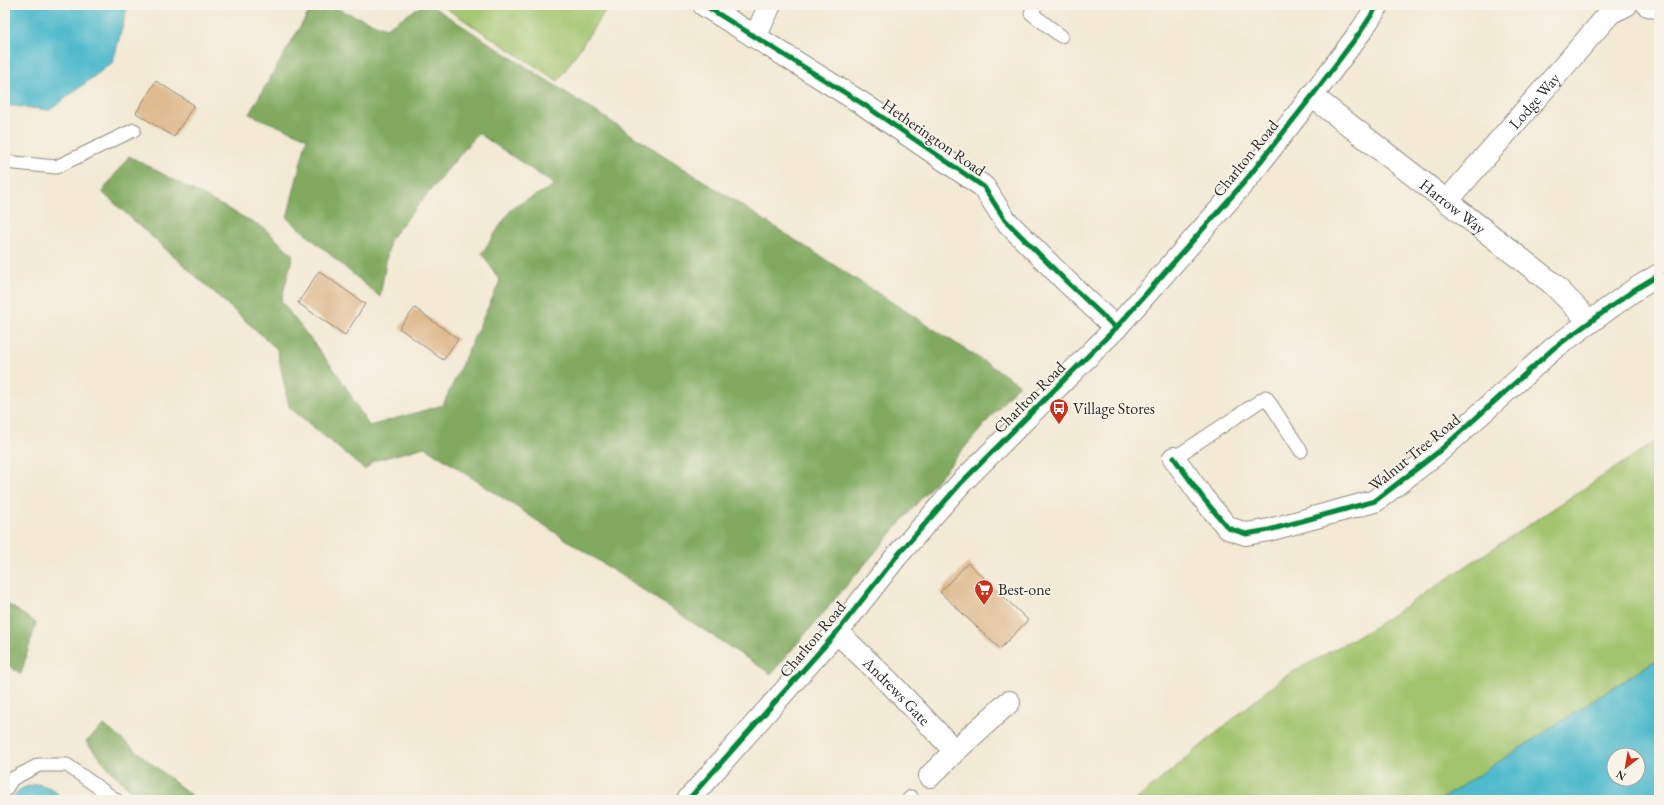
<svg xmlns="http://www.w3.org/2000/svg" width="1664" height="805" viewBox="0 0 1664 805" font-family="'EB Garamond',serif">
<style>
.green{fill:#a2c46d;stroke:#66784c}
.forest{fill:#81aa60;stroke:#566a46}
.water{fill:#50bacc;stroke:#3e727c;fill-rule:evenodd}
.building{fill:#dfba8f}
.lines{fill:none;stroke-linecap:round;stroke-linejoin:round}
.lane-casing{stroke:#8f8a80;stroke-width:15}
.street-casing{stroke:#8f8a80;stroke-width:24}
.secondary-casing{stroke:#8f8a80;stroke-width:24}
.lane{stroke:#fff;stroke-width:13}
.street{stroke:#fff;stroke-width:22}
.secondary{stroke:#fff;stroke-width:22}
.cycleway-casing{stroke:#f7f3e8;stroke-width:8}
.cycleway{stroke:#00873e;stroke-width:5}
.labels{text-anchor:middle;stroke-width:3.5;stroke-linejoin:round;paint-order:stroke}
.street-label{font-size:16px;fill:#2b2b2b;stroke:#f7f3e8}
.poi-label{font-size:16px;fill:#2b2b2b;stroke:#f7f3e8;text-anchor:start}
</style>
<rect width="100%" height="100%" fill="#f7f3e8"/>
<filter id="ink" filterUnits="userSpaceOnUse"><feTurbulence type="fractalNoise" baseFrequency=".025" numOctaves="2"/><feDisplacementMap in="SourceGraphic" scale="8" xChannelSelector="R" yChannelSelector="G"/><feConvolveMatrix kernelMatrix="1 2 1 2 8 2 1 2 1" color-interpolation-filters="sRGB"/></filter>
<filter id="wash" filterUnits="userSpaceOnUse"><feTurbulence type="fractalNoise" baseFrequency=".012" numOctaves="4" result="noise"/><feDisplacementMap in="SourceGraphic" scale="16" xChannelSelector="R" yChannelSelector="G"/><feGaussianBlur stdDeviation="0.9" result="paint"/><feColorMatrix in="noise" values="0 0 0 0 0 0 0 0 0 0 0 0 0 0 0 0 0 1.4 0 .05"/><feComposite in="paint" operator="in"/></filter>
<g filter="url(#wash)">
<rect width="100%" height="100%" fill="#f3e9d4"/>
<g class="green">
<path d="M441,5H609L558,81Z"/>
<path d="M1659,439V658L1440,800H1136L1282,678L1371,629Z"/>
</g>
<g class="forest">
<path d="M313,5H327L386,28L423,5H430L1019,384L771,674L425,447L373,461L365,470L289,407L277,349L102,192L129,156L264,228L293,255L281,301L339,376L369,426L443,405L500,281L482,253L512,208L555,185L478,133L390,239L380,297L287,218L307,138L249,114Z"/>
<path d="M5,602L36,623L21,674L5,663Z"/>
<path d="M104,725L197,800H141L114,774L86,742Z"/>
</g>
<g class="water">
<path d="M5,5H128L113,62L50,110L5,105Z"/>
<path d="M1659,658V800H1440ZM1614,755H1638V779H1614Z"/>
<path d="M37,784C48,786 57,790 62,800H11C16,789 27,786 37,784Z"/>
</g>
<g id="blocks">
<g class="building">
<path d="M156,81L194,105L174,137L136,113Z"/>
<path d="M319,271L365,304L345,335L298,303Z"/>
<path d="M415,308L458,339L443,360L399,328Z"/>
<path d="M968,563L1028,620L1000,649L940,592Z"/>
</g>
</g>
</g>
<g filter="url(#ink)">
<use href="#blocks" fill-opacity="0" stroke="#8f8a80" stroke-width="1"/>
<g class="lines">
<g class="lane-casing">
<g id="lane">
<path d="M1036,5L1031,13L1061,36"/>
<path d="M5,162L56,167L134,130"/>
<path d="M1174,458L1266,397L1301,451"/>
<path d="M5,790L12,779L39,765H67L116,800"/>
<path d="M908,800L911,797"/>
</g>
</g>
<g class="street-casing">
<g id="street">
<path d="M704,5L863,104L984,187L1005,220L1066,281L1116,328"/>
<path d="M1648,5L1659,8"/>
<path d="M755,37L770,5"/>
<path id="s1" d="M1312,96L1553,284L1590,322"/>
<path id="s2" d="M1447,201L1610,13L1626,5"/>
<path d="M1174,458L1203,498L1228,528L1246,534L1269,530L1375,501L1437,453L1554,348L1634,290L1659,275"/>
<path id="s3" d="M837,632L890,683L955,751"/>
<path d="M930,776L955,751L1009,702"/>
</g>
</g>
<g class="secondary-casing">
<path id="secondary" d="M688,800L837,632L896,557L961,483L1116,328L1246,180L1312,96L1361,31L1378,5"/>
</g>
<use href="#lane" class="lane"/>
<use href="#street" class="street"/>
<use href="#secondary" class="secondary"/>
<g class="cycleway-casing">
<g id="cycleway">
<path d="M704,5L863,104L984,187L1005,220L1066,281L1116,328"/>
<path d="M1174,458L1203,498L1228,528L1246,534L1269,530L1375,501L1437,453L1554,348L1634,290L1659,275"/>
<path d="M688,800L837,632L896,557L961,483L1116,328L1246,180L1312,96L1361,31L1378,5"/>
</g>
</g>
<use href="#cycleway" class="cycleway"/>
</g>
</g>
<defs>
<g id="bus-pin" transform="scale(1)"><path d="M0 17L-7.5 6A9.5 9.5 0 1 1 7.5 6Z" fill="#c8321e" stroke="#f7f3e8"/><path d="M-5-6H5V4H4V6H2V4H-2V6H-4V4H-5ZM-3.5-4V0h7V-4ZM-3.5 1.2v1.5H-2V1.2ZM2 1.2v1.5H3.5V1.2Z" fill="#fff"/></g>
<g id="supermarket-pin" transform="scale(1)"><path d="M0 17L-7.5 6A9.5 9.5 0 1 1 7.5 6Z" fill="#c8321e" stroke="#f7f3e8"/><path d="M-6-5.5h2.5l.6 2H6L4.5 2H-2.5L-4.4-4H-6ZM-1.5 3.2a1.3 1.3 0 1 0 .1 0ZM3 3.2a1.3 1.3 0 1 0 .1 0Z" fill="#fff"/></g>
</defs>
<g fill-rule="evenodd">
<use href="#bus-pin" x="1059" y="408"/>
<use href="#supermarket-pin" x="984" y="589"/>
</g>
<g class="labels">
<g class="street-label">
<text dy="6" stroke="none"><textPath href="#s2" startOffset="133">Lodge Way</textPath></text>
<text transform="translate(934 137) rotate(35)" y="6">Hetherington Road</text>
<text transform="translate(1245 158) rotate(-51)" y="6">Charlton Road</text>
<text dy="6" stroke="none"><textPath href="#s1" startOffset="179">Harrow Way</textPath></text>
<text transform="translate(1029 397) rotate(-45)" y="6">Charlton Road</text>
<text transform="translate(1414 452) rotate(-39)" y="6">Walnut Tree Road</text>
<text transform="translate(812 639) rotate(-50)" y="6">Charlton Road</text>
<text dy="6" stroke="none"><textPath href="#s3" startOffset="84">Andrews Gate</textPath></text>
</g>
<g class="poi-label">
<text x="1073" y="414">Village Stores</text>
<text x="998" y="595">Best-one</text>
</g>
</g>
<rect width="1664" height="805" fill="none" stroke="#f7f3e8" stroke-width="20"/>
<g transform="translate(1626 767) rotate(211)"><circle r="19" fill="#f7f3e8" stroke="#a5a39c"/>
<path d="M0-3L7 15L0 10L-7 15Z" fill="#c8321e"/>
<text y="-6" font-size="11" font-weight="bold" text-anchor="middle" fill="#2b2b2b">N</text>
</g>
</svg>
